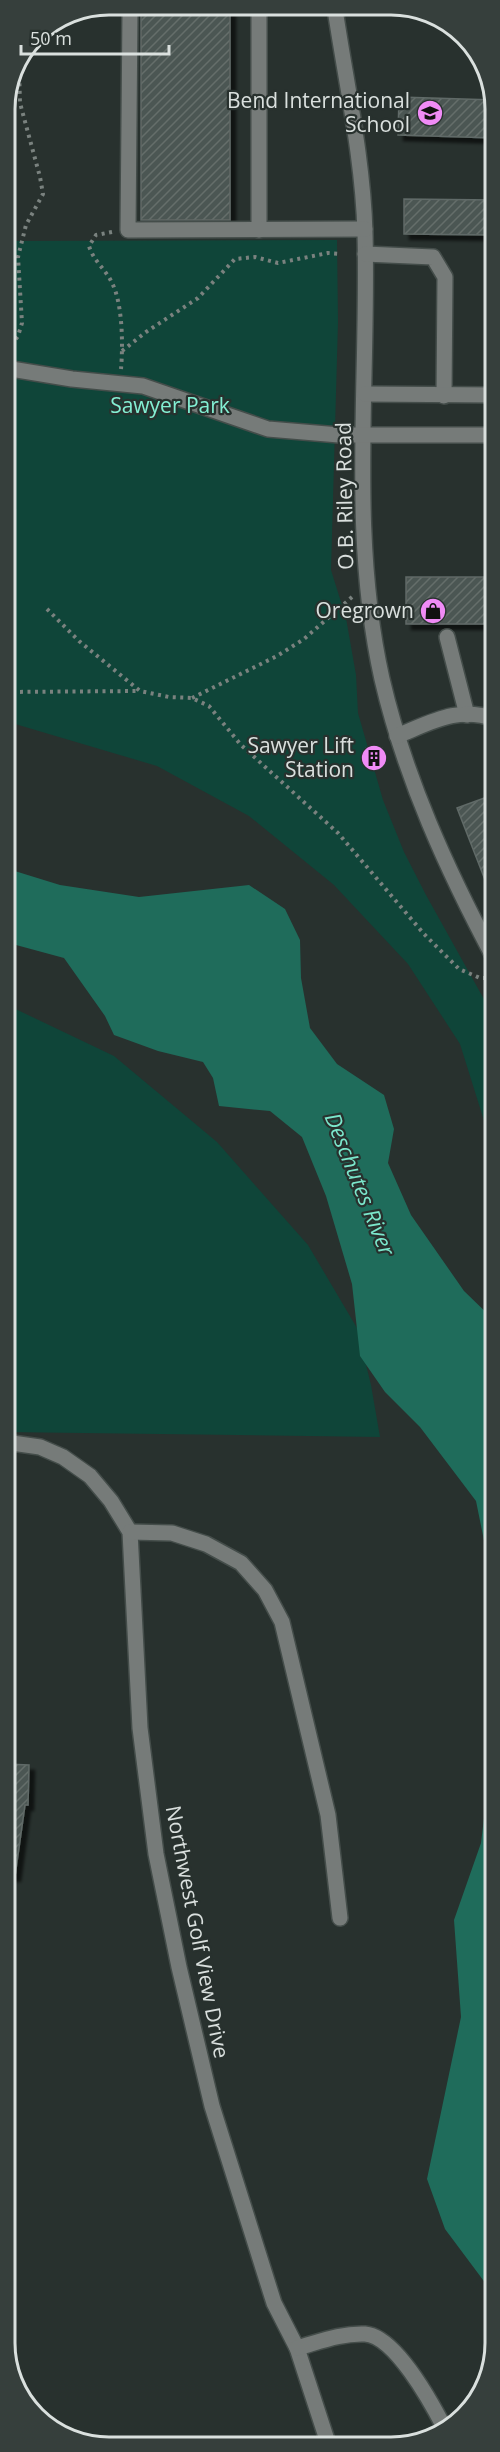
<svg xmlns="http://www.w3.org/2000/svg" width="500" height="2452" viewBox="0 0 500 2452" font-family="'Open Sans',sans-serif">
<style>
.park{fill:#0f4539}
.water{fill:#1f6c5b}
.building{fill:url(#building-hatch);stroke:#606a67;stroke-width:1.5;filter:url(#shadow)}
.lines{fill:none;stroke-linecap:round;stroke-linejoin:round}
.minor-casing{stroke:#444d4a;stroke-width:18}
.path{stroke:#7a827f;stroke-width:4;stroke-dasharray:3 4.5;stroke-linecap:butt}
.minor{stroke:#767b79;stroke-width:15}
.labels{text-anchor:middle;stroke-width:4.5;stroke-linejoin:round;paint-order:stroke}
.poi-label{font-size:21px;fill:#dae0de;stroke:#28312e;text-anchor:end}
.park-label{font-size:21px;fill:#83efd3;stroke:#28312e}
.street-label{font-size:21px;fill:#dae0de;stroke:#28312e}
.water-label{font-size:22px;font-style:italic;fill:#7be7cc;stroke:#28312e}
.rim{fill:none;stroke:#dae0de;stroke-width:3}
</style>
<defs>
<pattern id="building-hatch" width="6" height="6" patternUnits="userSpaceOnUse" patternTransform="scale(1.5)"><rect width="6" height="6" fill="#4c5653"/><path d="M-1 1l2-2M0 6l6-6M5 7l2-2" fill="none" stroke="#656e6b"/></pattern>
<filter id="shadow"><feDropShadow dx="5.5" dy="5.5" stdDeviation="1.5" flood-color="#0009"/></filter>
</defs>
<rect width="100%" height="100%" fill="#28312e"/>
<g class="park">
<path d="M337,240L338,322L331,570L346,618L356,675L358,713L383,800L404,852L426,895L495,1019V1166L491,1143L460,1044L408,964L334,885L249,816L157,766L5,721V241Z"/>
<path d="M5,1004L114,1056L217,1142L308,1245L357,1328L371,1385L380,1437L5,1432Z"/>
</g>
<g class="water">
<path d="M5,868L60,885L139,897L249,885L285,909L300,940L301,978L310,1028L337,1064L384,1095L394,1129L388,1163L411,1215L464,1291L495,1321V1610L490,1570L476,1501L420,1427L385,1392L360,1356L352,1284L326,1196L302,1137L270,1111L219,1106L213,1078L203,1062L158,1051L114,1035L105,1016L64,958L5,942Z"/>
<path d="M495,1728V2045L487,2098L495,2136V2296L445,2229L427,2179L461,2017L454,1920L481,1843Z"/>
</g>
<g class="building">
<path d="M230,10V220H141V11Z"/>
<path d="M399,97L495,100V138L398,135Z"/>
<path d="M404,199L495,200V235L404,234Z"/>
<rect x="406" y="577" width="79" height="47"/>
<path d="M495,794V902L494,903L457,808Z"/>
<path d="M5,1764L29,1765L28,1805H25L15,1876L5,1875Z"/>
</g>
<g class="lines">
<g class="minor-casing">
<g id="minor">
<path d="M335,9C346,83 363,158 365,233C369,381 349,532 382,679C405,778 447,870 495,960"/>
<path d="M259,10V230"/>
<path d="M130,12L128,230L365,229"/>
<path d="M365,254L433,257L445,277L444,396"/>
<path d="M5,368L72,379L143,386L268,429L339,435H495"/>
<path d="M365,394L495,395"/>
<path d="M447,637L467,715"/>
<path d="M397,736C432,722 457,706 495,719"/>
<path d="M5,1442L40,1447L63,1457L90,1476L111,1501L130,1532L140,1728L156,1854L179,1967L212,2106L274,2303L297,2348L329,2446"/>
<path d="M130,1532L172,1533L206,1544L241,1563L265,1590L282,1622L328,1815L340,1918"/>
<path d="M297,2348C319,2342 341,2333 365,2334C395,2336 431,2402 444,2427"/>
</g>
</g>
<g class="path">
<path d="M112,232L96,235L89,246C93,260 105,269 111,281C123,302 123,346 121,369"/>
<path d="M5,349L11,346L18,336L22,323L18,257L26,225L43,194L40,177L20,103L19,70"/>
<path d="M122,351L146,332L198,298L235,259L255,257L278,263L328,253L341,254"/>
<path d="M47,609L79,641L140,691L169,697L192,698L209,706L241,745L338,833L424,934L459,969L480,978H491"/>
<path d="M5,692L139,691"/>
<path d="M192,698L277,656L304,639L352,597"/>
</g>
<use href="#minor" class="minor"/>
</g>
<defs>
<g id="school-disc" transform="scale(1.35)"><circle r="9.5" fill="#f08bf6" stroke="#28312e"/><path d="M0-5L7-2L0 1L-7-2ZM-4 1L0 2.5L4 1V4Q0 6-4 4Z" fill="#111"/></g>
<g id="shop-disc" transform="scale(1.35)"><circle r="9.5" fill="#f08bf6" stroke="#28312e"/><path d="M-5-2.5h2.3a2.7 3.5 0 0 1 5.4 0H5L5.5 6h-11ZM-1.5-2.5h3a1.5 2.3 0 0 0-3 0Z" fill="#111"/></g>
<g id="building-disc" transform="scale(1.35)"><circle r="9.5" fill="#f08bf6" stroke="#28312e"/><path d="M-4-6H4V6H1V3H-1V6H-4ZM-2.5-4.3h1.7v1.8h-1.7ZM.8-4.3h1.7v1.8H.8ZM-2.5-1h1.7V.8h-1.7ZM.8-1h1.7V.8H.8Z" fill="#111"/></g>
</defs>
<g fill-rule="evenodd">
<use href="#school-disc" x="430" y="113"/>
<use href="#shop-disc" x="433" y="611"/>
<use href="#building-disc" x="374" y="758"/>
</g>
<g class="labels">
<g class="poi-label">
<text x="410" y="108">Bend International<tspan x="410" dy="24">School</tspan></text>
<text x="414" y="618">Oregrown</text>
<text x="354" y="753">Sawyer Lift<tspan x="354" dy="24">Station</tspan></text>
</g>
<g class="park-label">
<text x="170" y="413">Sawyer Park</text>
</g>
<g class="street-label">
<text transform="translate(345 496) rotate(-91)" y="7">O.B. Riley Road</text>
<text transform="translate(197 1932) rotate(79)" y="7">Northwest Golf View Drive</text>
</g>
<g class="water-label">
<text transform="translate(360 1184) rotate(68)" y="8">Deschutes River</text>
</g>
</g>
<path d="M0 0H500V2452H0ZM109 15H391A94 94 0 0 1 485 109V2343A94 94 0 0 1 391 2437H109A94 94 0 0 1 15 2343V109A94 94 0 0 1 109 15Z" fill="#363f3c" fill-rule="evenodd"/>
<path class="rim" d="M109 15H391A94 94 0 0 1 485 109V2343A94 94 0 0 1 391 2437H109A94 94 0 0 1 15 2343V109A94 94 0 0 1 109 15Z"/>
<path d="M21 45v9h148v-9" fill="none" stroke="#dae0de" stroke-width="3"/>
<text x="30" y="45" font-size="18" fill="#dae0de" stroke="#28312e" stroke-width="4.5" paint-order="stroke">50 m</text>
</svg>
